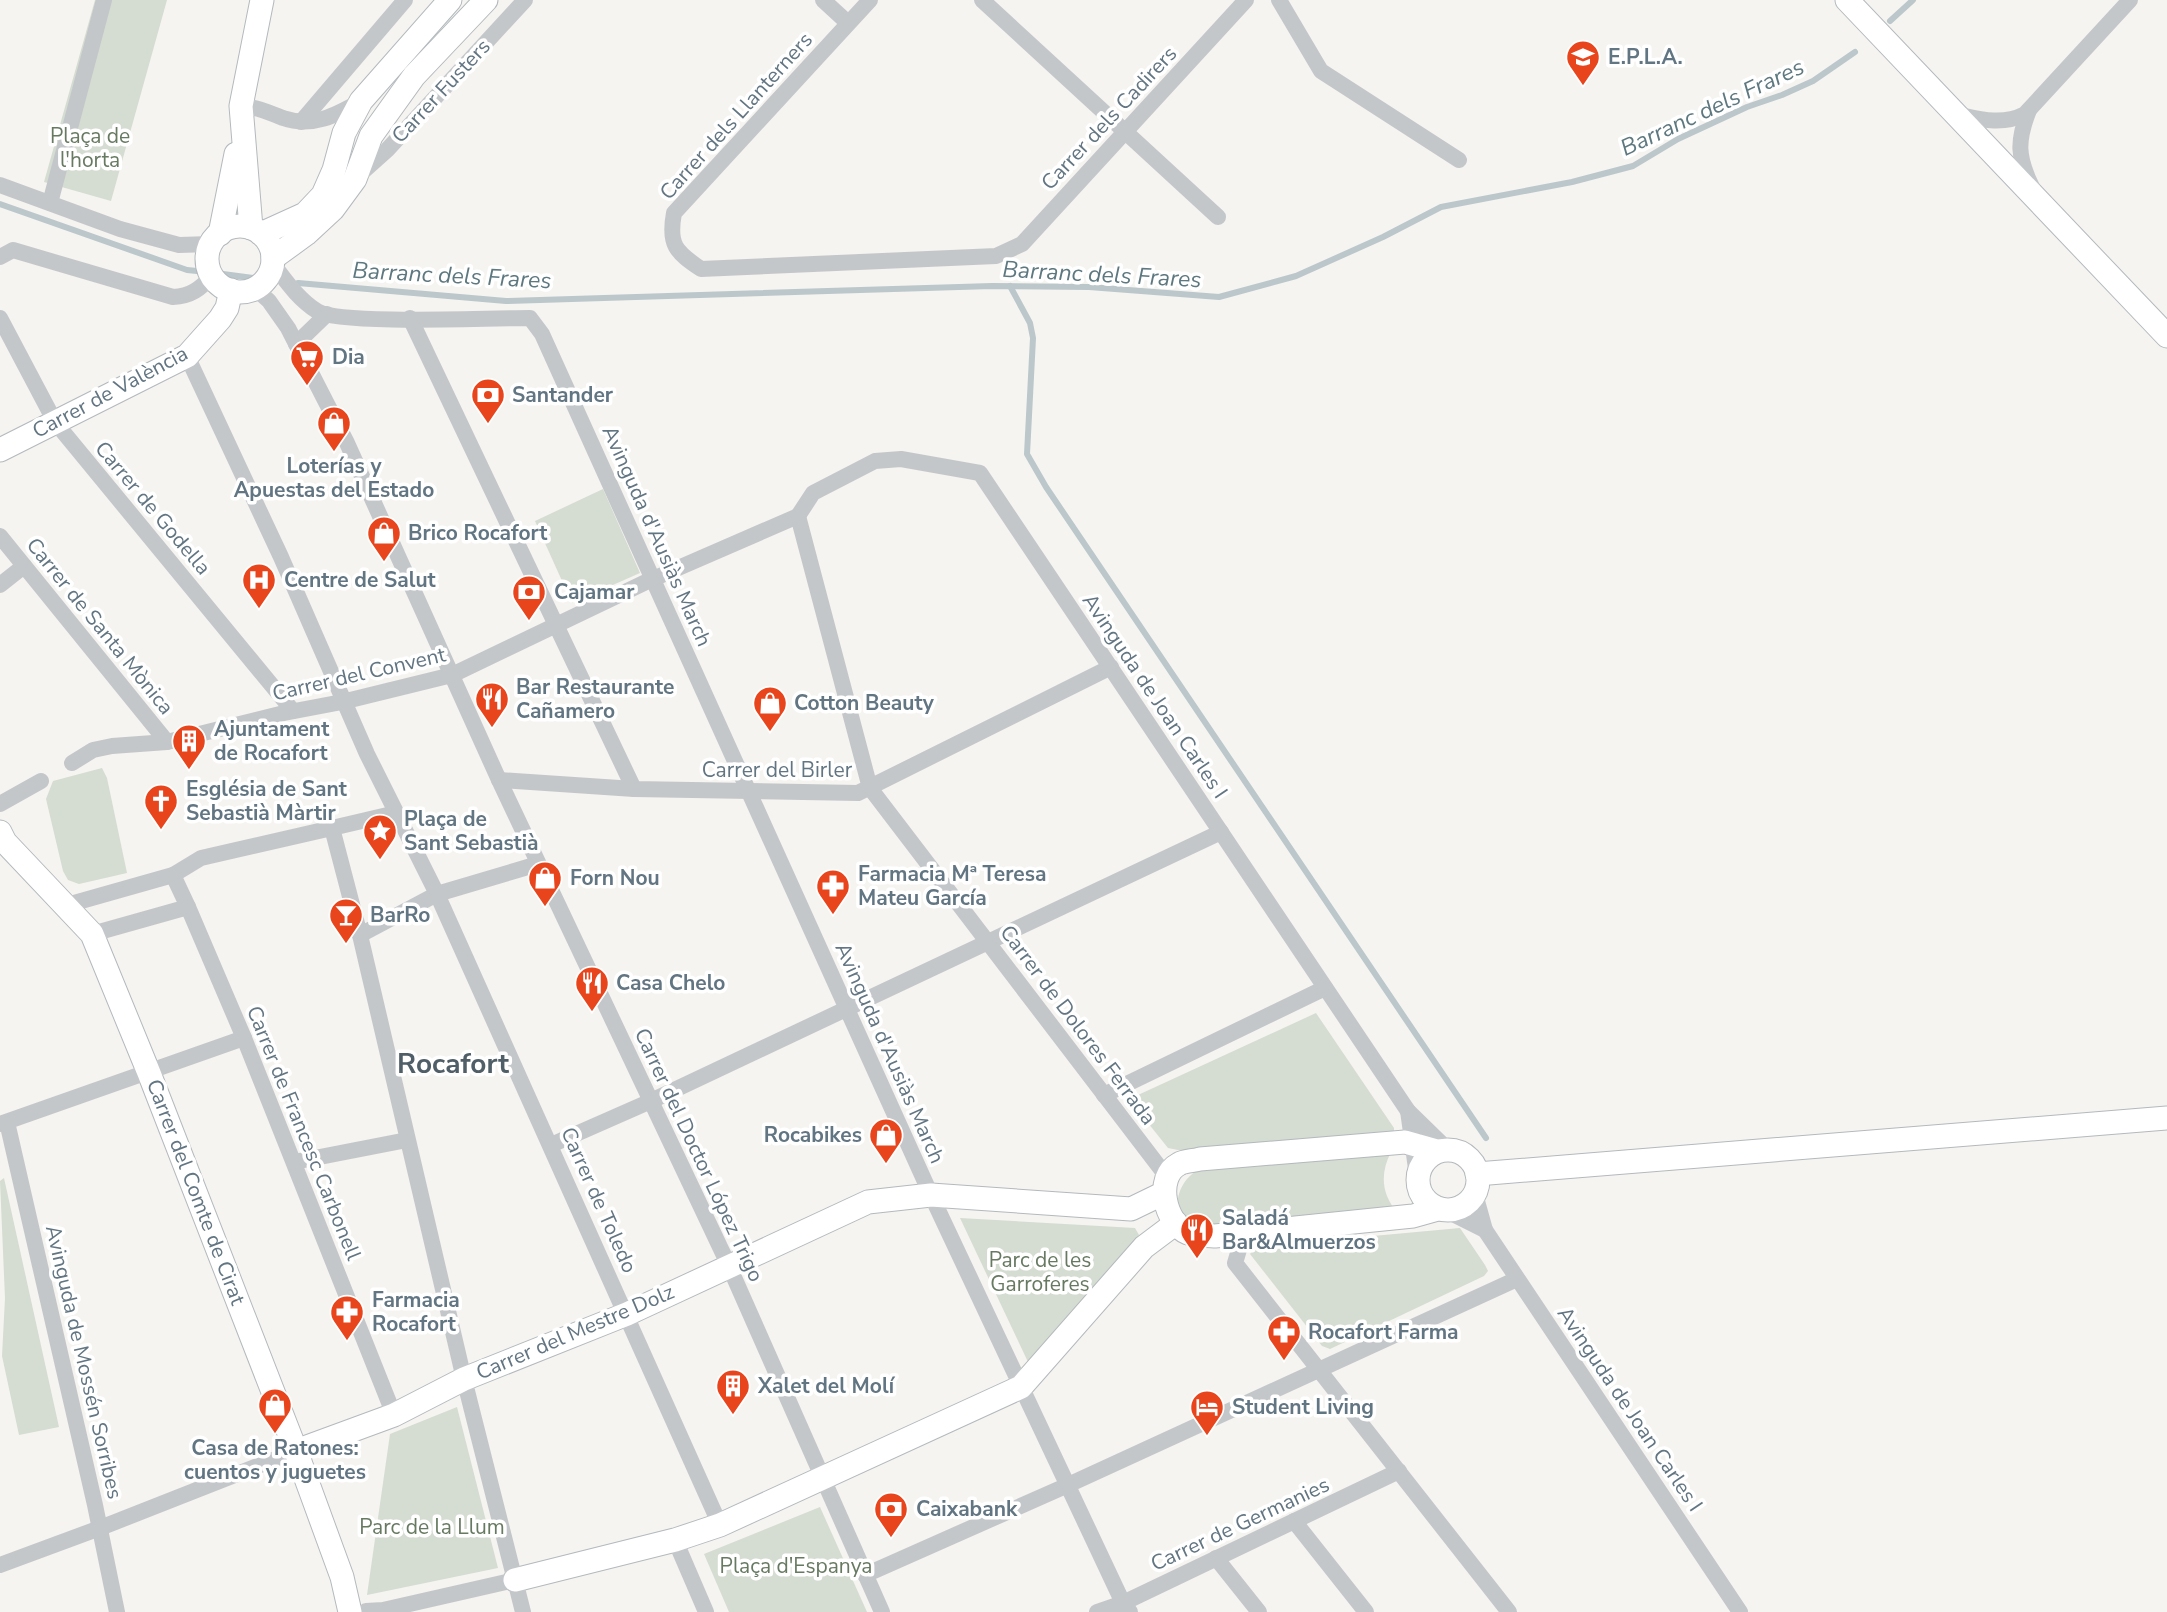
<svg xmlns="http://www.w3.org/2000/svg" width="2167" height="1612" viewBox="0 0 2167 1612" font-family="'Nunito Sans',sans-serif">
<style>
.green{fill:#d5dcd1}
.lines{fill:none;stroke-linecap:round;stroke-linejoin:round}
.stream{stroke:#bbc7cb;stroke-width:6}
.secondary-casing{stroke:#b3b9bd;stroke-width:25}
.street{stroke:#c4c7ca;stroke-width:16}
.secondary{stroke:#fff;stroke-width:23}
.labels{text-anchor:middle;stroke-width:7;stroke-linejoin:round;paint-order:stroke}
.poi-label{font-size:21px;font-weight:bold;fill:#627582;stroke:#fff;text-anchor:start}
.street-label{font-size:21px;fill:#627582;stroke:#fff}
.park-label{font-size:21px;fill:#677961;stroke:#fff}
.water-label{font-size:23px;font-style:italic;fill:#5e7880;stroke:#fff}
.district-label{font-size:28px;font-weight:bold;fill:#505e67;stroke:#fff}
</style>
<rect width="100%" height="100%" fill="#f5f4f0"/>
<g class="green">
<path d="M95,0H167L111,201L44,182Z"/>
<path d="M603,489L640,573L572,603L535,521Z"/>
<path d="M102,768L107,778L127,873L79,884L68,880L63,871L46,799L53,781Z"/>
<path d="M1316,1013L1394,1128V1133L1183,1151L1168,1148L1136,1108L1138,1095Z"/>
<path d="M1391,1152C1380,1173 1381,1195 1398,1213L1210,1229C1204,1228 1193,1226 1188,1223C1168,1207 1181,1179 1198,1170Z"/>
<path d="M4,1178L59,1427L19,1435L2,1356L5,1298L0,1181Z"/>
<path d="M960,1218L1135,1228L1139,1235L1033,1361L1028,1362Z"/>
<path d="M1460,1228L1485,1265L1488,1271L1484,1276L1330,1349L1322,1346L1250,1254L1255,1247Z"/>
<path d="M457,1407L498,1568L367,1595L390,1434Z"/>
<path d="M820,1507L867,1612H729L704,1554Z"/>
</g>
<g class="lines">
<g class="stream">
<path d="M1890,21L1913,0"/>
<path d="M0,204L187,270L197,271"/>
<path d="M223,274L253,278"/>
<path d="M298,283L506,301L992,286L1089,287L1219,297L1296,276L1383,237L1441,207L1572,182L1633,166L1678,139L1747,107L1782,95L1813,81L1855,52"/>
<path d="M1010,286L1030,323L1033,338L1027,454L1046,487L1486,1138"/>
</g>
<g class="secondary-casing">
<g id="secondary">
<path d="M1847,0L2167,336"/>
<circle cx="240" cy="259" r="33"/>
<path d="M251,228L241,106L262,0"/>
<path d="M220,234L236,154"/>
<path d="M261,234L305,214L323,195L334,170L344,133L361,101L450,0"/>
<path d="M273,258L306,234L333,209L355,179L371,136L414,76L486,0"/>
<path d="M0,450L187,356L220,319L227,308L231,290"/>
<path d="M0,832L5,842L92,934L149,1073L296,1451L342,1577L350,1612"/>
<circle cx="1448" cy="1180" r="30"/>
<path d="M1437,1151L1405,1142L1200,1159C1193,1161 1184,1161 1179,1164C1154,1177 1165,1224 1188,1233C1195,1236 1207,1235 1215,1236L1413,1216L1438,1209"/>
<path d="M1477,1174L2167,1118"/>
<path d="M296,1451L394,1415L464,1379L627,1314L868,1202L931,1195L1131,1209L1164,1193"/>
<path d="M515,1580L675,1540L720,1525L1021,1387L1144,1247L1176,1223"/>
</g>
</g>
<g class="street">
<path d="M823,0L848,23"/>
<path d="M870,0L674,213C668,245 676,252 701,269L996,256L1022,244L1246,0"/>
<path d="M982,0L1218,217"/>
<path d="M1279,0L1321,71L1459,160"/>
<path d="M241,106C257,107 268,112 283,118C313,128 336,115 361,101"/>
<path d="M2029,110C2017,141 2017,156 2032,187"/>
<path d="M1956,114C1979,119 2002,126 2025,114L2130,0"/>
<path d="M301,122L405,0"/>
<path d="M359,175L387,150L525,0"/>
<path d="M0,185L120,229L179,245L211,244"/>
<path d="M50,203L104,0"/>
<path d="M0,257L13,250L173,297C191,296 200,289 212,276"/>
<path d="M273,264C286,281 298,299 317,311C339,325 494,318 530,318L542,334L931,1195L1123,1603L1130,1612"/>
<path d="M255,288L269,301L288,328L347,443L499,780L729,1266L882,1612"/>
<path d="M0,318L55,422L293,711"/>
<path d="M410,318L634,789"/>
<path d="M296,344L327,314"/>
<path d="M187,356L281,557L367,754L437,894L360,935"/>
<path d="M798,516L813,493L875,461L901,459L980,473L1408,1111L1448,1150"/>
<path d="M798,516L870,788L1167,1177"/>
<path d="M0,536L167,742"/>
<path d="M0,585L24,566"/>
<path d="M72,763L93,750L112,746L167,742L284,713L342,702L452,675L646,582L798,516"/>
<path d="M499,780L634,789L858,793L1111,667"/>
<path d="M0,804L41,781"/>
<path d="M396,813L332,828L360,935L464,1379L523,1612"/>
<path d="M538,864L437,894L720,1525"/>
<path d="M173,875L201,858L332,828"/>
<path d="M67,905L173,875L188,907L92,934"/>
<path d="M188,907L244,1038L394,1415"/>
<path d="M1104,1095L1325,988"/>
<path d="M1408,1111L1417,1176"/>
<path d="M7,1122L95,1505L117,1612"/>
<path d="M0,1124L244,1038"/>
<path d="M551,1145L651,1101L1221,832"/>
<path d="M294,1162L407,1140"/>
<path d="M1447,1211L1485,1230L1475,1194"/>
<path d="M1485,1230L1740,1612"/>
<path d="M1244,1233L1235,1263L1509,1612"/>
<path d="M1294,1521L1366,1612"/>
<path d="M675,1540L706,1612"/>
<path d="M1216,1558L1259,1612"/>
<path d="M0,1565L100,1528L296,1451"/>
<path d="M865,1575L1068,1485L1517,1279"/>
<path d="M366,1611L383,1610L515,1580"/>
<path d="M1097,1612L1123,1603L1399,1471"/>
</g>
<use href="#secondary" class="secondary"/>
</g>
<defs>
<g id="school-pin" transform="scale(1.75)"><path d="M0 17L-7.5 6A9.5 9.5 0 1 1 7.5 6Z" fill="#e9451c" stroke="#fff"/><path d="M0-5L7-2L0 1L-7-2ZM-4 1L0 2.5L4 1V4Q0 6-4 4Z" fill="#fff"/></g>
<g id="supermarket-pin" transform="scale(1.75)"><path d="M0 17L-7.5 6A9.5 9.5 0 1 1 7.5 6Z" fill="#e9451c" stroke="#fff"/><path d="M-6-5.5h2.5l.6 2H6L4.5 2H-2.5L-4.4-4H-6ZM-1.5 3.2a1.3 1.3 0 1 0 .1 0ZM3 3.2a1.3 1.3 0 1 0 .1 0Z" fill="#fff"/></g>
<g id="bank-pin" transform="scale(1.75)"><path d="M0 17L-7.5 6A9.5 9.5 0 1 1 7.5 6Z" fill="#e9451c" stroke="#fff"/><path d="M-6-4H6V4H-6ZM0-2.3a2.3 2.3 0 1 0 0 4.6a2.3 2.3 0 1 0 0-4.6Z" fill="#fff"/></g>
<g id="shop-pin" transform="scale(1.75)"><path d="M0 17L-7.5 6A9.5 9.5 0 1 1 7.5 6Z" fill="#e9451c" stroke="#fff"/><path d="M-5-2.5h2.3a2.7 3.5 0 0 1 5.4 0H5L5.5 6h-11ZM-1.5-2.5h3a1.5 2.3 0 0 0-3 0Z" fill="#fff"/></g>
<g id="hospital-pin" transform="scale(1.75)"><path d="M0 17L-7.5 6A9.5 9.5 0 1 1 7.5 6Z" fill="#e9451c" stroke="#fff"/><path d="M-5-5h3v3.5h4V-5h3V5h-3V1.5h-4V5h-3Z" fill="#fff"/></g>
<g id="restaurant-pin" transform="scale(1.75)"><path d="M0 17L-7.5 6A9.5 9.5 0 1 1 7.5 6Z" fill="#e9451c" stroke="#fff"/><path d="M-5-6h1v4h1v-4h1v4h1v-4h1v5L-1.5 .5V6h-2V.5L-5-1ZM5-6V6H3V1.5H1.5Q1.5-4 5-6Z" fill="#fff"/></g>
<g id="building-pin" transform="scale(1.75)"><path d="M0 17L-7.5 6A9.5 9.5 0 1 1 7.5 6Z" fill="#e9451c" stroke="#fff"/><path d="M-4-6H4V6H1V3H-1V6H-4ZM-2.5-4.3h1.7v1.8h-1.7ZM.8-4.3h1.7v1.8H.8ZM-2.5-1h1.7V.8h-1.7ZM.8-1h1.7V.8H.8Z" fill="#fff"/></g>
<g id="church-pin" transform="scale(1.75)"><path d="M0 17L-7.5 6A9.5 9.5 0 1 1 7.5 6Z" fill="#e9451c" stroke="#fff"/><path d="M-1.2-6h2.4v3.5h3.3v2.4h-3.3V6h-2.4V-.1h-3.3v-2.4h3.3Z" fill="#fff"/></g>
<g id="sight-pin" transform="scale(1.75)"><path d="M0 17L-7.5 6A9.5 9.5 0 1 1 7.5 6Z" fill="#e9451c" stroke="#fff"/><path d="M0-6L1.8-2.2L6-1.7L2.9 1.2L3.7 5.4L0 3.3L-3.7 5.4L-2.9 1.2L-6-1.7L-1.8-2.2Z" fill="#fff"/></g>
<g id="pharmacy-pin" transform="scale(1.75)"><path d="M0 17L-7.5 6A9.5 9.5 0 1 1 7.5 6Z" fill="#e9451c" stroke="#fff"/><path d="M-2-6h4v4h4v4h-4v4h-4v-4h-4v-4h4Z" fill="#fff"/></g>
<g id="bar-pin" transform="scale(1.75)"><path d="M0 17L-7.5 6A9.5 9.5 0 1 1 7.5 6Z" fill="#e9451c" stroke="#fff"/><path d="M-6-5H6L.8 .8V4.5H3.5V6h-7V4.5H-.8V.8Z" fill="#fff"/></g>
<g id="hotel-pin" transform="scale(1.75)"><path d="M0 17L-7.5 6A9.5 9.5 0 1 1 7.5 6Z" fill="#e9451c" stroke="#fff"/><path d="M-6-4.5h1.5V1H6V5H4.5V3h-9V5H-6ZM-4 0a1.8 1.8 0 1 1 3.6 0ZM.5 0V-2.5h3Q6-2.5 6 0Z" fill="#fff"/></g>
</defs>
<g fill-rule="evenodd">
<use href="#school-pin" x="1583" y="57"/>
<use href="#supermarket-pin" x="307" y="357"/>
<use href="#bank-pin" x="488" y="395"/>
<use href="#shop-pin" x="334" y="423"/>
<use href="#shop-pin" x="384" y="533"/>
<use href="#hospital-pin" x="259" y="580"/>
<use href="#bank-pin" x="529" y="592"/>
<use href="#restaurant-pin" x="492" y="699"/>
<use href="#shop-pin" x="770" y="703"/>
<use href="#building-pin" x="189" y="741"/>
<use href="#church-pin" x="161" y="801"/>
<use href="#sight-pin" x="380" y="831"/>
<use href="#shop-pin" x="545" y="878"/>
<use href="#pharmacy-pin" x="833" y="886"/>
<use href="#bar-pin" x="346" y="915"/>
<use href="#restaurant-pin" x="592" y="983"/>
<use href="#shop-pin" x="886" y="1135"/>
<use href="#restaurant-pin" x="1197" y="1230"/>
<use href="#pharmacy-pin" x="347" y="1312"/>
<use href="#pharmacy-pin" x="1284" y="1332"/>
<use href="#building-pin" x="733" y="1386"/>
<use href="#shop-pin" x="275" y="1405"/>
<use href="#hotel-pin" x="1207" y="1407"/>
<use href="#bank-pin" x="891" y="1509"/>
</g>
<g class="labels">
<g class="poi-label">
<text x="1608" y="64">E.P.L.A.</text>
<text x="332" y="364">Dia</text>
<text x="512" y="402">Santander</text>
<text x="334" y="473" text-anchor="middle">Loterías y<tspan x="334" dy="24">Apuestas del Estado</tspan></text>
<text x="408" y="540">Brico Rocafort</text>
<text x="284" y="587">Centre de Salut</text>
<text x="554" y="599">Cajamar</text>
<text x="516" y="694">Bar Restaurante<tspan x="516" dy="24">Cañamero</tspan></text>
<text x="794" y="710">Cotton Beauty</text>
<text x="214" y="736">Ajuntament<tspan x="214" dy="24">de Rocafort</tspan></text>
<text x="186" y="796">Església de Sant<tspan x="186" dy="24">Sebastià Màrtir</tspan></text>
<text x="404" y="826">Plaça de<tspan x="404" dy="24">Sant Sebastià</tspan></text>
<text x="858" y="881">Farmacia Mª Teresa<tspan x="858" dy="24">Mateu García</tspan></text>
<text x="570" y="885">Forn Nou</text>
<text x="370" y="922">BarRo</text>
<text x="616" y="990">Casa Chelo</text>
<text x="862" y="1142" text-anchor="end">Rocabikes</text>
<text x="1222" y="1225">Saladá<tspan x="1222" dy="24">Bar&amp;Almuerzos</tspan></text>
<text x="372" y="1307">Farmacia<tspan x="372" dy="24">Rocafort</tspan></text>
<text x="1308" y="1339">Rocafort Farma</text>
<text x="758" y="1393">Xalet del Molí</text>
<text x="1232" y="1414">Student Living</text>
<text x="275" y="1455" text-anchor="middle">Casa de Ratones:<tspan x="275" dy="24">cuentos y juguetes</tspan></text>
<text x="916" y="1516">Caixabank</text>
</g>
<g class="street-label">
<text transform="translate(441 91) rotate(-47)" y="7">Carrer Fusters</text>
<text transform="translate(736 116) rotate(-48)" y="7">Carrer dels Llanterners</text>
<text transform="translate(1109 118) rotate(-47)" y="7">Carrer dels Cadirers</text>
<text transform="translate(110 392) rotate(-28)" y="7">Carrer de València</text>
<text transform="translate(153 508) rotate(50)" y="7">Carrer de Godella</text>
<text transform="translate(657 536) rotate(66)" y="7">Avinguda d'Ausiàs March</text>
<text transform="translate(100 626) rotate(51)" y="7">Carrer de Santa Mònica</text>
<text transform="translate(359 674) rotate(-13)" y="7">Carrer del Convent</text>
<text transform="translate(1155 696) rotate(56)" y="7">Avinguda de Joan Carles I</text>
<text x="777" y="777">Carrer del Birler</text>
<text transform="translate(1078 1025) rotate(53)" y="7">Carrer de Dolores Ferrada</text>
<text transform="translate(890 1053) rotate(66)" y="7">Avinguda d'Ausiàs March</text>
<text transform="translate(304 1133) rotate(68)" y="7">Carrer de Francesc Carbonell</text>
<text transform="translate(699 1155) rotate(65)" y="7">Carrer del Doctor López Trigo</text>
<text transform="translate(196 1192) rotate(69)" y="7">Carrer del Comte de Cirat</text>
<text transform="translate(599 1200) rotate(66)" y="7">Carrer de Toledo</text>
<text transform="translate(575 1332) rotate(-23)" y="7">Carrer del Mestre Dolz</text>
<text transform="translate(84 1362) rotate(77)" y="7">Avinguda de Mossén Sorribes</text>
<text transform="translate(1630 1409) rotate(56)" y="7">Avinguda de Joan Carles I</text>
<text transform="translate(1240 1524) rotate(-25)" y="7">Carrer de Germanies</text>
</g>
<g class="park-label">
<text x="90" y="143">Plaça de<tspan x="90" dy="24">l'horta</tspan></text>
<text x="1040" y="1267">Parc de les<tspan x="1040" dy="24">Garroferes</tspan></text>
<text x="432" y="1534">Parc de la Llum</text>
<text x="796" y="1573">Plaça d'Espanya</text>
</g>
<g class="water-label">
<text transform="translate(1712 107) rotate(-25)" y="8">Barranc dels Frares</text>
<text transform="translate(1102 274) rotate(3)" y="8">Barranc dels Frares</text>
<text transform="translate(452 275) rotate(3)" y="8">Barranc dels Frares</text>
</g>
<g class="district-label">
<text x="453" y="1073">Rocafort</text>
</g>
</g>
</svg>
